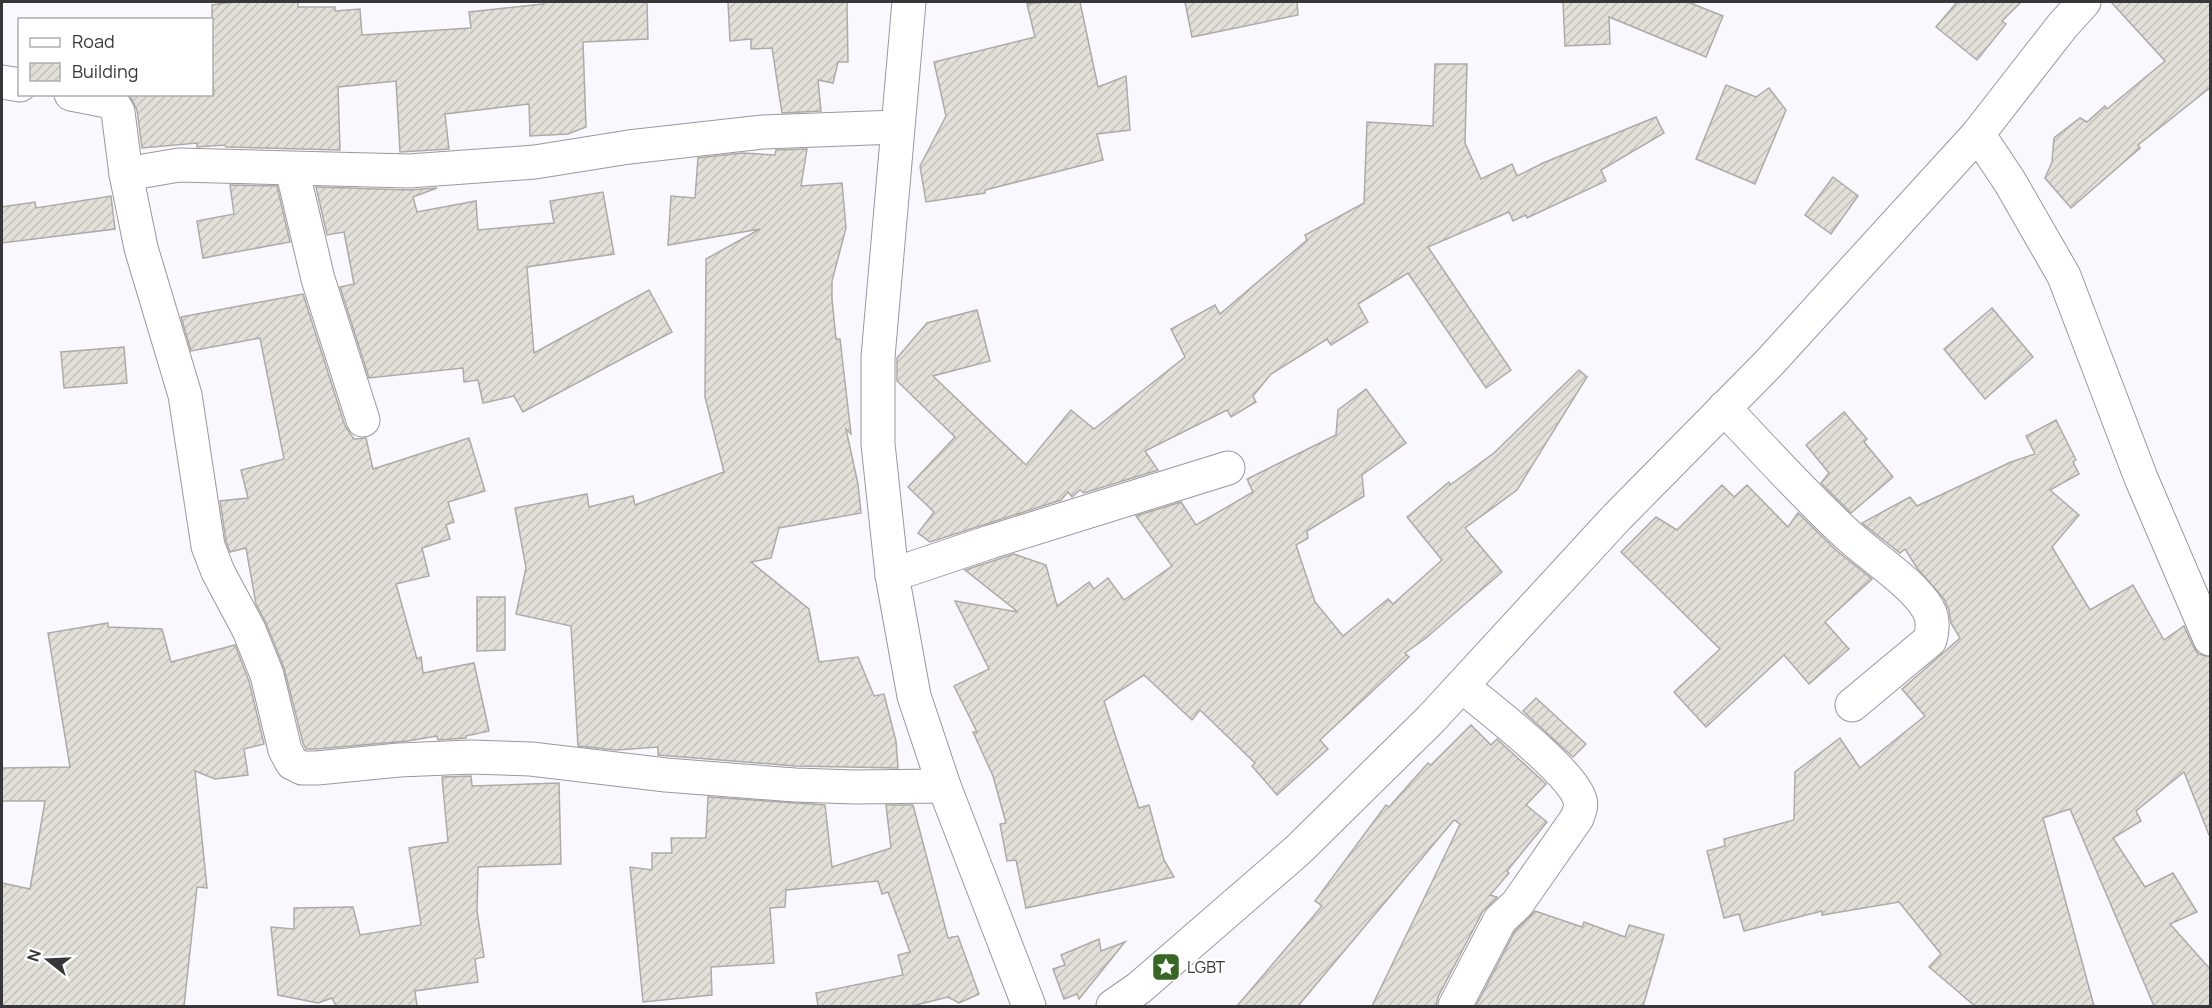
<svg xmlns="http://www.w3.org/2000/svg" width="2212" height="1008" viewBox="0 0 2212 1008" font-family="Manrope,sans-serif">
<style>
.building{fill:url(#building-hatch);stroke:#afaaa5;stroke-width:1.5}
.lines{fill:none;stroke-linecap:round;stroke-linejoin:round}
.minor-casing{stroke:#99989e;stroke-width:35}
.minor{stroke:#fff;stroke-width:33}
.labels{text-anchor:middle;stroke-width:4.5;stroke-linejoin:round;paint-order:stroke}
.poi-label{font-size:16px;fill:#373739;stroke:#fff;text-anchor:start}
</style>
<defs>
<pattern id="building-hatch" width="6" height="6" patternUnits="userSpaceOnUse" patternTransform="scale(1.5)"><rect width="6" height="6" fill="#e3dfd9"/><path d="M-1 1l2-2M0 6l6-6M5 7l2-2" fill="none" stroke="#c3c0bb"/></pattern>
</defs>
<rect width="100%" height="100%" fill="#faf8ff"/>
<g class="building">
<path d="M232,2H298V7H335V11L360,9L362,35L471,28L469,12L543,4V2H647L648,39L583,42L586,127L568,134L530,136L529,104L445,114L449,149L400,152L396,81L338,87L340,150L226,147L225,145L197,147V143L142,148L137,110L129,94H214L212,72V5Z"/>
<path d="M728,2H847L848,62H838L833,83L818,80L821,111L782,113L772,48L751,49V39L730,41Z"/>
<path d="M1043,2H1080L1098,87L1126,76L1130,130L1097,134L1103,160L985,190V193L926,202L920,166L946,116L934,62L1035,37L1027,4Z"/>
<path d="M1185,2H1297L1298,15L1192,37Z"/>
<path d="M1563,2H1688L1723,16L1706,57L1609,17L1610,44L1565,46Z"/>
<path d="M1957,2H2021L2002,21L2006,24L1977,60L1936,27Z"/>
<path d="M2111,2H2211V87L2138,145L2140,148L2071,208L2045,178L2052,162L2054,138L2080,118L2087,122L2105,106L2107,109L2165,61Z"/>
<path d="M1435,64H1467L1465,143L1481,179L1512,164L1517,176L1543,163L1656,117L1664,133L1601,170L1606,181L1527,218L1526,215L1513,221L1509,212L1428,247L1511,370L1486,388L1408,273L1358,304L1368,322L1331,345L1327,339L1271,374L1253,396L1256,402L1231,417L1227,410L1145,451L1158,470L1084,493L1080,490L1072,497L1068,492L1061,500L930,542L918,533L934,512L908,487L955,437L897,381V358L927,323L977,310L990,361L933,376L1026,465L1071,410L1094,429L1185,357L1171,329L1215,305L1220,314L1307,240L1305,235L1364,203L1367,122L1433,126Z"/>
<path d="M1726,85L1756,97L1769,88L1786,110L1755,184L1696,159Z"/>
<path d="M807,149L801,186L842,183L846,228L832,281V299L836,339H840L851,434L846,429L858,484L861,513L779,528L771,558L751,562L809,609L819,662L858,657L874,696L884,694L896,741L898,768L796,766L658,755V747L616,750L578,746L571,626L516,614L526,568L515,508L587,494L589,507L633,496L635,505L724,472L705,397L706,259L760,229L668,245L671,196L695,198L698,158L742,153L775,155L776,150Z"/>
<path d="M1833,177L1858,196L1831,234L1805,215Z"/>
<path d="M230,185L277,186L290,242L203,258L197,221L234,214Z"/>
<path d="M316,187L409,190L437,188L413,197L417,212L476,201L478,230L554,223L550,201L603,192L614,254L527,267L534,353L649,290L672,332L523,412L514,396L483,403L478,380L464,382L463,368L369,378L340,287L354,284L344,232L327,235Z"/>
<path d="M111,196L115,229L2,243V207L35,202L36,208Z"/>
<path d="M303,294L345,426L354,439L366,438L373,469L469,438L485,491L448,502L454,522L446,525L450,539L422,548L429,576L396,584L417,659L421,657L423,673L474,663L489,731L466,736V738L438,740L437,736L407,741L316,749H306L303,743L284,668L266,623L256,604L246,548L230,552L226,541L220,501L248,498L241,470L284,459L260,338L191,351L181,317Z"/>
<path d="M1992,308L2033,357L1985,399L1944,349Z"/>
<path d="M124,347L127,383L64,388L61,352Z"/>
<path d="M1579,370L1587,377L1517,490L1465,528L1502,572L1426,638L1405,653L1409,657L1320,740L1328,749L1277,795L1252,766L1255,763L1200,710L1192,720L1144,675L1104,701L1139,808L1149,805L1164,860L1174,877L1026,908L1016,860L1007,861L1000,824L1006,823L993,776L973,732H977L954,686L989,669L955,601L1018,612L965,570L1014,554L1046,565L1057,606L1089,582L1094,589L1108,578L1124,600L1172,566L1136,516L1181,502L1196,525L1253,492L1247,479L1336,435L1338,410L1366,389L1406,443L1362,475L1364,496L1307,531L1308,538L1296,545L1315,602L1343,636L1388,599L1393,604L1442,560L1407,517L1449,482L1450,485L1494,453Z"/>
<path d="M1844,412L1867,439L1864,442L1893,477L1851,513L1821,483L1829,473L1806,445Z"/>
<path d="M2056,420L2076,460L2073,462L2079,474L2050,490L2079,515L2052,547L2090,610L2133,585L2164,640L2184,626L2193,646L2198,654L2211,657V835H2209L2184,772L2136,811L2141,821L2113,838L2145,887L2173,873L2197,912L2170,924L2211,970V1006H2154L2070,809L2043,818L2094,1006H1975L1929,967L1941,954L1899,902L1822,915V911L1744,931L1739,914L1724,918L1707,851L1725,846L1724,839L1794,820L1795,772L1840,738L1860,768L1925,716L1902,689L1960,638L1951,623L1949,610L1944,599L1917,568L1905,549L1900,553L1862,523L1910,497L1917,506L2011,462L2035,454L2026,436Z"/>
<path d="M1722,485L1734,497L1747,485L1788,527L1798,513L1837,551L1872,579L1825,622L1849,649L1809,684L1784,655L1706,727L1674,692L1720,649L1621,552L1656,517L1677,530Z"/>
<path d="M477,597H505V650L477,651Z"/>
<path d="M108,623V627L162,629L171,662L235,645L249,681L264,744L244,749L248,775L215,779L195,771L207,888L197,887L184,1006H2V883L30,889L45,801H2V768L70,767L48,633Z"/>
<path d="M1536,698L1586,744L1573,757L1523,711Z"/>
<path d="M1471,725L1491,745L1497,739L1546,784L1526,805L1547,822L1507,871L1509,873L1490,895L1497,897L1483,911L1438,997L1436,1006H1372L1460,824L1454,820L1298,1006H1237L1322,906L1315,901L1386,805L1389,807L1428,763L1431,765Z"/>
<path d="M471,776L472,786L559,783L561,864L478,867L477,911L484,957L475,959L478,982L415,991L417,1006H336L332,998L318,1003L278,995L271,927L294,929V908L353,907L360,935L421,925L409,848L448,842L442,777Z"/>
<path d="M708,797L825,805L832,867L891,848L886,805H913L948,938L958,936L979,994L959,1003L948,997L912,1006H818L816,993L903,975L898,955L910,952L888,892L882,894L878,881L786,890L785,907L770,908L774,963L711,967L712,995L643,1002L630,867L652,870V853H672L671,838H706Z"/>
<path d="M1535,911L1582,927L1584,922L1625,937L1629,925L1664,935L1643,1006H1476L1515,931Z"/>
<path d="M1099,939L1101,951L1125,942L1079,999L1077,994L1064,999L1053,969L1065,965L1061,955Z"/>
</g>
<g class="lines">
<g class="minor-casing">
<g id="minor">
<path d="M909,2L878,357V444L892,575L914,696L944,786L1029,1006"/>
<path d="M2,82L20,85"/>
<path d="M71,94L112,102L118,112L126,174L141,248L185,395L208,546L218,572L249,630L267,675L285,750L292,763L302,768H317L399,760L471,757L531,759L666,775L795,785L855,787L944,786"/>
<path d="M1978,134L2010,182L2064,276L2141,478L2210,639"/>
<path d="M292,169L318,279L363,420"/>
<path d="M126,174L179,165L409,171L535,162L629,147L763,132L897,127"/>
<path d="M1724,408C1765,451 1806,497 1850,537C1872,557 1914,584 1928,609C1934,619 1933,629 1930,640L1852,705"/>
<path d="M892,575L990,542L1228,468"/>
<path d="M1113,1006L1139,988L1298,850L1431,719L1617,517L1770,362L1978,134L2063,25L2084,2"/>
<path d="M1455,1006L1500,920L1517,904L1577,818C1579,812 1582,807 1580,800C1572,771 1488,708 1462,686"/>
</g>
</g>
<use href="#minor" class="minor"/>
</g>
<defs>
<g id="sight-square" transform="scale(1.5)"><rect x="-9" y="-9" width="18" height="18" rx="4" fill="#386625" stroke="#fff"/><path d="M0-6L1.8-2.2L6-1.7L2.9 1.2L3.7 5.4L0 3.3L-3.7 5.4L-2.9 1.2L-6-1.7L-1.8-2.2Z" fill="#fff"/></g>
</defs>
<g fill-rule="evenodd">
<use href="#sight-square" x="1166" y="967"/>
</g>
<g class="labels">
<g class="poi-label">
<text x="1187" y="973">LGBT</text>
</g>
</g>
<rect width="2212" height="1008" fill="none" stroke="#373739" stroke-width="6"/>
<rect x="18" y="18" width="195" height="78" fill="#ffffff" stroke="#afafb0" stroke-width="1.5"/>
<rect x="30" y="38" width="30" height="9" fill="#ffffff" stroke="#afafb0" stroke-width="1.5"/>
<text x="72" y="48" font-size="18" fill="#373739">Road</text>
<rect x="30" y="63" width="30" height="18" fill="url(#building-hatch)" stroke="#afafb0" stroke-width="1.5"/>
<text x="72" y="78" font-size="18" fill="#373739">Building</text>
<g transform="translate(48 960) rotate(288)" stroke="#ffffff" stroke-width="4.5" paint-order="stroke">
<path d="M0-4.5L10 22L0 15L-10 22Z" fill="#373739"/>
<text y="-9" font-size="16" font-weight="bold" text-anchor="middle" fill="#373739">N</text>
</g>
</svg>
